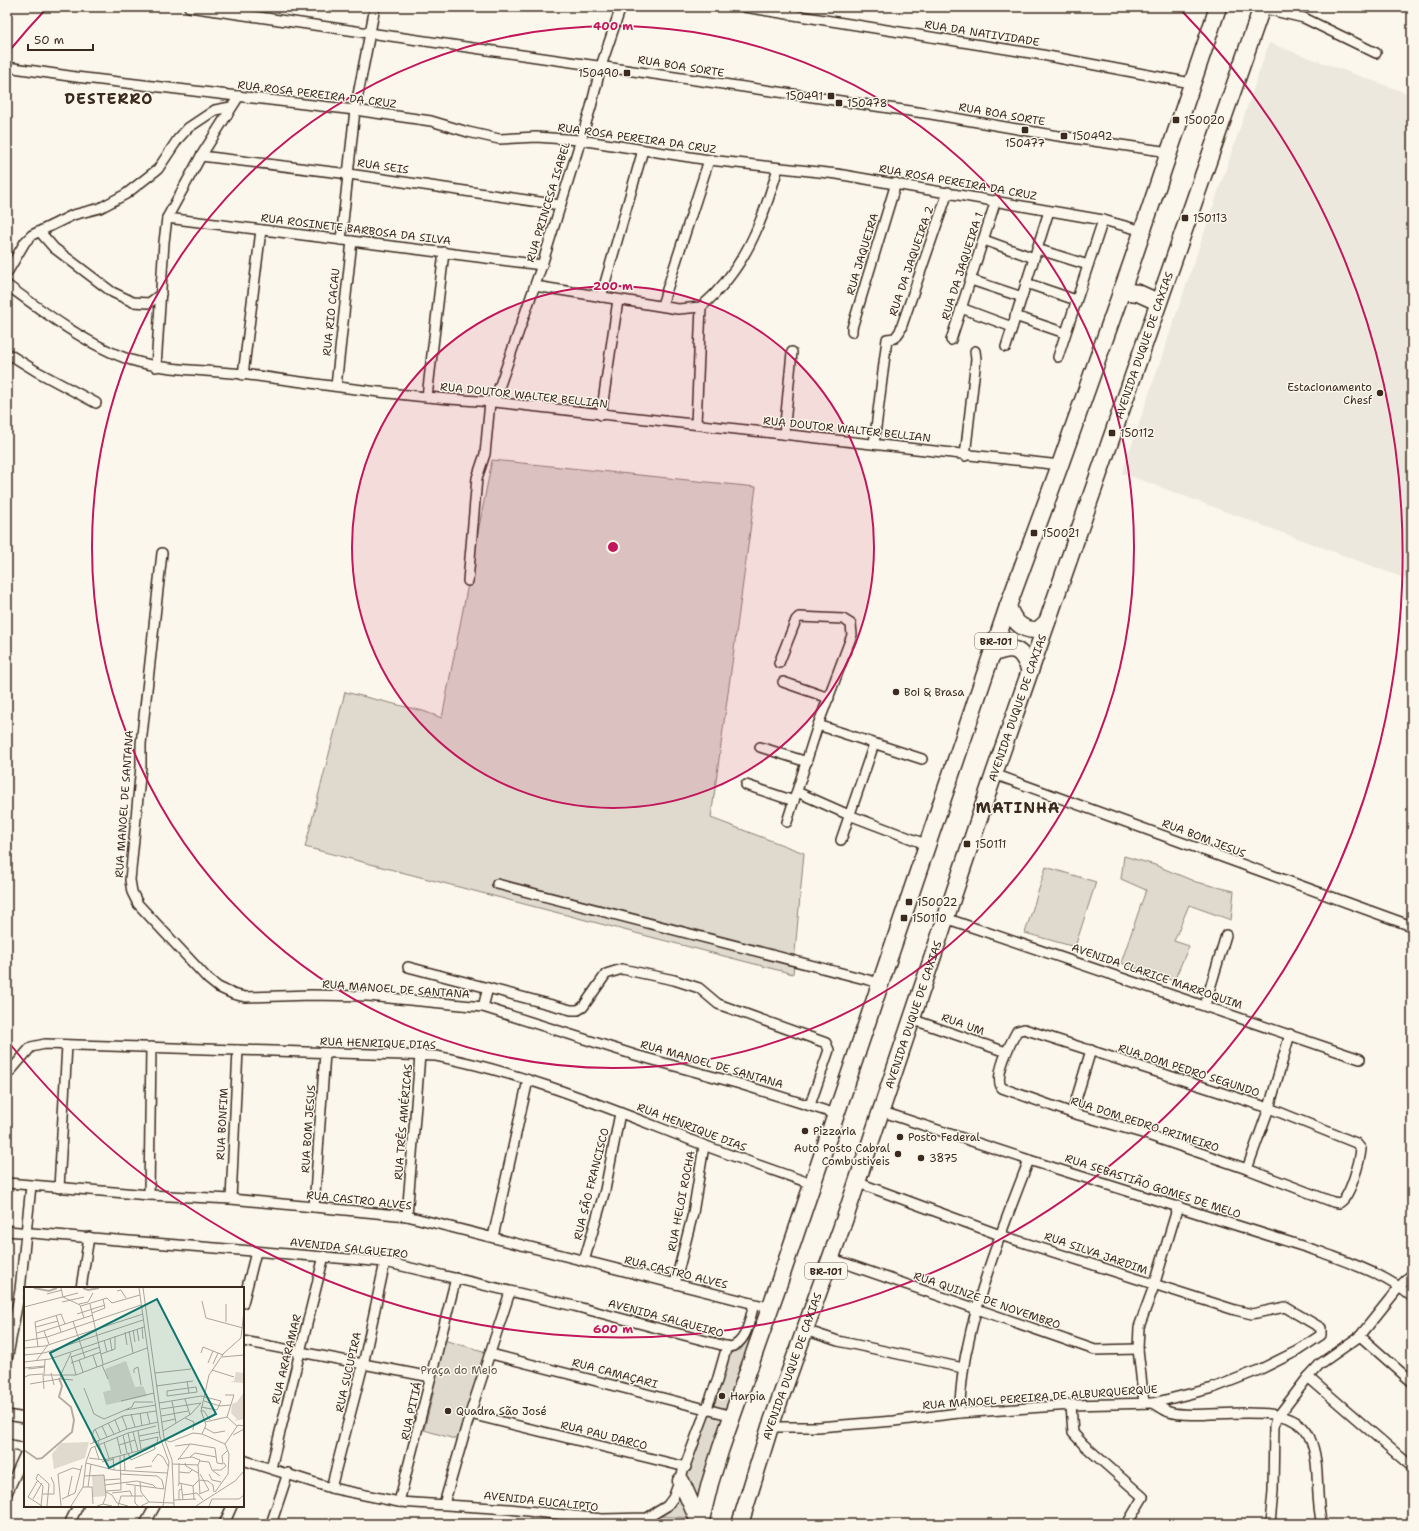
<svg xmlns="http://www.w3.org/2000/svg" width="1419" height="1531" viewBox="0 0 1419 1531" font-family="'Shantell Sans',sans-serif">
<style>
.built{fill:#ede8dd}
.green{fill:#dfd9ce;stroke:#8d8276}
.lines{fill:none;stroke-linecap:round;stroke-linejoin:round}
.street-casing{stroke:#3b2a1e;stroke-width:12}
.highway-casing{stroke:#3b2a1e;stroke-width:19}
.street{stroke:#fbf7ec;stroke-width:9}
.highway{stroke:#fbf7ec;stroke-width:16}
.ring{fill:none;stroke:#c2185b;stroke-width:2}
.poi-dot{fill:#3b2a1e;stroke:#fbf7ec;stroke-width:1.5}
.labels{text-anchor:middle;stroke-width:3;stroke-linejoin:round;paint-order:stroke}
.shield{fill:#fbf7ec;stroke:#75685c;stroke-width:1}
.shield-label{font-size:10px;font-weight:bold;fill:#3b2a1e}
.street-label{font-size:11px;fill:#3b2a1e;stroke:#fbf7ec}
.poi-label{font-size:11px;fill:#3b2a1e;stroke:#fbf7ec;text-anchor:start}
.park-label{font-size:11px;fill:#64564a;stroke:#fbf7ec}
.district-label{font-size:15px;font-weight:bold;letter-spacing:1px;fill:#3b2a1e;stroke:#fbf7ec}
.inset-river{fill:none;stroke:#b6aea2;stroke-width:2}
.inset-road{fill:none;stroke:#aea59a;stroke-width:1}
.view{fill:#0f766e;fill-opacity:0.15;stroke:#0f766e;stroke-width:2}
.inset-edge{fill:none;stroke:#3b2a1e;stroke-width:2}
.centre{fill:#c2185b;stroke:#fbf7ec;stroke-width:2}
.ring-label{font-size:12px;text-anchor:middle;font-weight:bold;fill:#c2185b;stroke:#fbf7ec;stroke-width:3;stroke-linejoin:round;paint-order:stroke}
</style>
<rect width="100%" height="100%" fill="#fbf7ec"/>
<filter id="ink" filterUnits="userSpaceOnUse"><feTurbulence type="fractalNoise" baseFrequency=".025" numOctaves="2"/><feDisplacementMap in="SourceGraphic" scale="8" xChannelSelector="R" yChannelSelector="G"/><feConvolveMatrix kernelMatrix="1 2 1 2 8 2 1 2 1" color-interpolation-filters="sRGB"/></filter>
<g filter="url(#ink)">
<path class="built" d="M1269,43L1412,95V581L1122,473Z"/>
<g class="green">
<path d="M492,460L756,487L711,818L804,853L793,974L305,847L345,692L423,711L442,718Z"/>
<path d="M1124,856L1155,865L1196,882L1234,891L1231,920L1189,905L1174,941L1189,946L1174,981L1121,963L1146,890L1121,879Z"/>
<path d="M1046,867L1096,882L1075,947L1025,933Z"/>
<path d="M440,1339L494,1354L472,1397L458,1440L424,1430L434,1390L430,1388Z"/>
<path d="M746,1339L750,1340L692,1518L657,1516L676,1499L710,1412L730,1351L741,1350Z"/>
</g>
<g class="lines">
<g class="street-casing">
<g id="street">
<path d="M189,7L931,114L1052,135L1169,152"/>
<path d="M744,7L1037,54L1191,83"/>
<path d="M1261,8L1304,18L1376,53"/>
<path d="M7,67L76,77L355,110L431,121L468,132L499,139L536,137L580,140L709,160L837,174L1103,220L1143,231"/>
<path d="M201,156L349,174L560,205"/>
<path d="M167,218L542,265"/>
<path d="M40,232L54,248L112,292L133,302L149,303L161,294"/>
<path d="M341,240L355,110L375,7"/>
<path d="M984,240L1034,258"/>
<path d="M1037,249L1088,265"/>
<path d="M7,273L25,242L32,235L73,215L100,208L126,194L158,169L178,139L188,128L215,110L231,107"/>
<path d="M971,280L1022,297"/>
<path d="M1026,283L1076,300"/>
<path d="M7,285C42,311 90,347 131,360C167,371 205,370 242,374C326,385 410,398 494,402L1060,465"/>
<path d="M535,286L678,309L701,307C745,269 762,223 778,168"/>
<path d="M601,297L643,150"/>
<path d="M662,305L709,160"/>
<path d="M961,308L1012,327"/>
<path d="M1015,316L1065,333"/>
<path d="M852,332V328L896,183"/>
<path d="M951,340L996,200"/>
<path d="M1006,347L1049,211"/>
<path d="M7,353L36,371L96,403"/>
<path d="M1058,357L1103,220"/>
<path d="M156,367L164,242L167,218L201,156L239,96"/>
<path d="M243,375L261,230"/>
<path d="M336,386L352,241"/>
<path d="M427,397L444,252"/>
<path d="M494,402L542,265L591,107L601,66L621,7"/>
<path d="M601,415L618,300"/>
<path d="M696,424L701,307"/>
<path d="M784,434L792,352"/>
<path d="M874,444L887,339L895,338L900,331L948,192"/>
<path d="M965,456L976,359L975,351"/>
<path d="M162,553L141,744V766L130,880L132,892L138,904L208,979L218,987L233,994L245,997L311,995L368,996L483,1007L635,1055L740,1084L836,1114"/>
<path d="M468,581L477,478L485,454L490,402"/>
<path d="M779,663L796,620L799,617L843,619L851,624L852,635L818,725L787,822"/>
<path d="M783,682L829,698"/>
<path d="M818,725L922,759"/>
<path d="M760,747L807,762"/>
<path d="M994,774L1406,924"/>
<path d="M746,785L794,801"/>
<path d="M797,792L849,815L928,845"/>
<path d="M841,840L874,744"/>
<path d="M497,884L880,983"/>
<path d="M945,918L1360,1059"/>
<path d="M408,967L488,988"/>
<path d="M1205,1005L1226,935"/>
<path d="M483,1007L488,988L571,1010H578L583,1007L606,974L622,969L674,980L699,988L718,1004L826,1043L829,1050L810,1105"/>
<path d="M911,1019L1006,1052"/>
<path d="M1024,1029L1269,1108L1356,1143L1361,1149C1360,1160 1350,1199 1339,1203L1333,1202L1247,1169L1142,1133L1072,1113L1002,1088C993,1077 1011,1042 1017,1031Z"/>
<path d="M7,1075L31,1047L45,1044L436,1056C520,1072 598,1104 678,1135C722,1153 767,1168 812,1184"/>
<path d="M880,1111L1029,1160L1321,1252C1352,1264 1387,1275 1412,1297"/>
<path d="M1072,1113L1091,1050"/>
<path d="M1247,1169L1269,1108L1290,1034"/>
<path d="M7,1183L149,1195L231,1199L407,1216L771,1308"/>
<path d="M59,1188L67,1045"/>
<path d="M149,1195L151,1047"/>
<path d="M231,1199L238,1050"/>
<path d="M314,1207L325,1053"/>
<path d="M407,1216L420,1055"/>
<path d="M7,1231L385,1262L574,1306L729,1347C747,1345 750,1317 754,1304"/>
<path d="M493,1237L528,1080"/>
<path d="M830,1258L1095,1350L1138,1349"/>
<path d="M584,1261L605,1190L620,1113"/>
<path d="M675,1284L693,1213L704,1146"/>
<path d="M81,1288L89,1237"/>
<path d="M243,1303L256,1252"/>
<path d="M805,1330L838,1341L963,1368"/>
<path d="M1360,1336L1412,1382"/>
<path d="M243,1341L431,1377"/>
<path d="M491,1354L733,1416"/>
<path d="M7,1361L20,1290L31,1186"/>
<path d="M1308,1377L1412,1467"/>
<path d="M1144,1403L1138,1349L1139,1327L1154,1286L1178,1206"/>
<path d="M1153,1403C1159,1406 1164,1410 1169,1412C1203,1422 1290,1396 1309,1436C1322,1464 1314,1496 1322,1524"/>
<path d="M1071,1405L1073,1433L1084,1445L1143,1497L1127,1524"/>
<path d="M959,1413C961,1392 962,1370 967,1349C980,1284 1005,1222 1029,1160"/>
<path d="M470,1414L686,1467"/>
<path d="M7,1415L25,1418"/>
<path d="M770,1427H818L894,1421L959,1413L1071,1405L1153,1403L1213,1388L1259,1370L1297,1351L1321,1335V1328L1285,1307L1252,1314L1235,1310L1000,1235L856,1182"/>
<path d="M7,1444L25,1448"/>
<path d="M243,1460L331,1488L399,1502L509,1509L602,1519L647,1518L667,1506L673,1498L717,1381L727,1346"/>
<path d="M271,1468L324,1256"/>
<path d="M331,1488L363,1365L385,1262"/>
<path d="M7,1493L25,1454"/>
<path d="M399,1502L456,1278"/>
<path d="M444,1504L470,1414L510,1292"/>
<path d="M69,1524L78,1506"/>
<path d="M145,1524L155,1506"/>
<path d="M224,1524L232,1506"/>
<path d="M271,1524L288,1473"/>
<path d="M1270,1524L1273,1491L1274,1426L1276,1419L1308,1377L1320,1364L1360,1336L1400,1286L1412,1274"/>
</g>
</g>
<g class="highway-casing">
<g id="highway">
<path d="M1121,291L1138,293L1158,302"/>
<path d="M1008,606C1013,621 1021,631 1038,630L1047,622"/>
<path d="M992,654C1015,645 1021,648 1030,671"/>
<path d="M681,1481L700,1524"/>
<path d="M700,1524L710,1483L721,1448L781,1277L1008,606L1060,465L1132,262L1218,7"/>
<path id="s1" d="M740,1524L770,1427L845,1218L994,774L1262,7"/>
</g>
</g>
<use href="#street" class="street"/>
<use href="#highway" class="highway"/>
</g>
</g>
<circle cx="613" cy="547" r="261" fill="#c2185b" fill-opacity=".12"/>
<g class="ring">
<circle cx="613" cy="547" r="261"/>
<circle cx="613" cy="547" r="521"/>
<path d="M10 50A782 782 0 0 1 46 9M1180 9A782 782 0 1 1 10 1044"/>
</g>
<g class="poi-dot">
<rect x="623" y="69" width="8" height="8" rx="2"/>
<rect x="827" y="92" width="8" height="8" rx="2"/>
<rect x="835" y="99" width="8" height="8" rx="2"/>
<rect x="1172" y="116" width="8" height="8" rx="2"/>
<rect x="1021" y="126" width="8" height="8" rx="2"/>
<rect x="1060" y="132" width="8" height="8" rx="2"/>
<rect x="1181" y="214" width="8" height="8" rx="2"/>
<circle cx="1380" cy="393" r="4"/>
<rect x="1108" y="429" width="8" height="8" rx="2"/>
<rect x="1030" y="529" width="8" height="8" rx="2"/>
<circle cx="896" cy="692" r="4"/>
<rect x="963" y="840" width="8" height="8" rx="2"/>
<rect x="905" y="898" width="8" height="8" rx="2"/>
<rect x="900" y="914" width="8" height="8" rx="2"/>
<circle cx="805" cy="1131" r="4"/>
<circle cx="900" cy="1137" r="4"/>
<circle cx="898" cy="1154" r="4"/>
<circle cx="921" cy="1158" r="4"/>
<circle cx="722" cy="1396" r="4"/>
<circle cx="448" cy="1411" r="4"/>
</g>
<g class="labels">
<g class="shield">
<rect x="975" y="633" width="42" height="16" rx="3"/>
<rect x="805" y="1263" width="42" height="16" rx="3"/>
</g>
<g class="shield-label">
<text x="996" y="645">BR-101</text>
<text x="826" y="1275">BR-101</text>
</g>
<g class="street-label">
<text transform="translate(982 33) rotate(9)" y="4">RUA DA NATIVIDADE</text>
<text transform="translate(681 66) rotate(9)" y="4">RUA BOA SORTE</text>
<text transform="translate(317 94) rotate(7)" y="4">RUA ROSA PEREIRA DA CRUZ</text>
<text transform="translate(1002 114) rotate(10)" y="4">RUA BOA SORTE</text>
<text transform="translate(637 138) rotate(8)" y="4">RUA ROSA PEREIRA DA CRUZ</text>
<text transform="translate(383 166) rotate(8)" y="4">RUA SEIS</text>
<text transform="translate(958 182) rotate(10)" y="4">RUA ROSA PEREIRA DA CRUZ</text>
<text transform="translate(548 202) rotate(-73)" y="4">RUA PRINCESA ISABEL</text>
<text transform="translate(356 229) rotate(7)" y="4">RUA ROSINETE BARBOSA DA SILVA</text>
<text transform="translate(862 254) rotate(-73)" y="4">RUA JAQUEIRA</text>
<text transform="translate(911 261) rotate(-71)" y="4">RUA DA JAQUEIRA 2</text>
<text transform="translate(962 266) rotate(-72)" y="4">RUA DA JAQUEIRA 1</text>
<text transform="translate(331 312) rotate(-84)" y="4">RUA RIO CACAU</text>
<text dy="4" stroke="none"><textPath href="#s1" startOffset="1246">AVENIDA DUQUE DE CAXIAS</textPath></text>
<text transform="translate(524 395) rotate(6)" y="4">RUA DOUTOR WALTER BELLIAN</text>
<text transform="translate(847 429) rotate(6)" y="4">RUA DOUTOR WALTER BELLIAN</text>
<text dy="4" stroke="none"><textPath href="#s1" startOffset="862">AVENIDA DUQUE DE CAXIAS</textPath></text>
<text transform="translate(124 804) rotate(-86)" y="4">RUA MANOEL DE SANTANA</text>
<text transform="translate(1204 838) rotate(21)" y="4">RUA BOM JESUS</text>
<text transform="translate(1157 976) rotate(19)" y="4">AVENIDA CLARICE MARROQUIM</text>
<text transform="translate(396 989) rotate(4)" y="4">RUA MANOEL DE SANTANA</text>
<text dy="4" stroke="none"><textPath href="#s1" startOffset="538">AVENIDA DUQUE DE CAXIAS</textPath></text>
<text transform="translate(963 1024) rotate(20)" y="4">RUA UM</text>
<text transform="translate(378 1043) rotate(2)" y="4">RUA HENRIQUE DIAS</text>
<text transform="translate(712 1064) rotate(16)" y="4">RUA MANOEL DE SANTANA</text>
<text transform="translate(1189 1070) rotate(18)" y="4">RUA DOM PEDRO SEGUNDO</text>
<text transform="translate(403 1122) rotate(-85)" y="4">RUA TRÊS AMÉRICAS</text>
<text transform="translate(222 1124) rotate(-87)" y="4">RUA BONFIM</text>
<text transform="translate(1145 1124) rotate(18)" y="4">RUA DOM PEDRO PRIMEIRO</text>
<text transform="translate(692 1127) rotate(21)" y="4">RUA HENRIQUE DIAS</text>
<text transform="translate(308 1129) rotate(-86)" y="4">RUA BOM JESUS</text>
<text transform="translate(591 1184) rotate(-76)" y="4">RUA SÃO FRANCISCO</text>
<text transform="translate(1153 1186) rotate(18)" y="4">RUA SEBASTIÃO GOMES DE MELO</text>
<text transform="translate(359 1200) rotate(6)" y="4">RUA CASTRO ALVES</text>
<text transform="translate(681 1201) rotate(-79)" y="4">RUA HELOI ROCHA</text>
<text transform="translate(349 1248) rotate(6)" y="4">AVENIDA SALGUEIRO</text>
<text transform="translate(1096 1253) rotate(19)" y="4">RUA SILVA JARDIM</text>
<text transform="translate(676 1272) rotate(14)" y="4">RUA CASTRO ALVES</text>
<text transform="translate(987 1300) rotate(19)" y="4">RUA QUINZE DE NOVEMBRO</text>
<text transform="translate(666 1318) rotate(15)" y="4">AVENIDA SALGUEIRO</text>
<text transform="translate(286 1359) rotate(-76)" y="4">RUA ARARAMAR</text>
<text dy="4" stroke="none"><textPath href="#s1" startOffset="166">AVENIDA DUQUE DE CAXIAS</textPath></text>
<text transform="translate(348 1372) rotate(-77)" y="4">RUA SUCUPIRA</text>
<text transform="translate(615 1373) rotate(15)" y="4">RUA CAMAÇARI</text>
<text transform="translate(1040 1397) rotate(-4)" y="4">RUA MANOEL PEREIRA DE ALBURQUERQUE</text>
<text transform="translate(411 1411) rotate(-77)" y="4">RUA PITIÁ</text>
<text transform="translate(604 1435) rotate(14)" y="4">RUA PAU DARCO</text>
<text transform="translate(541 1501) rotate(6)" y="4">AVENIDA EUCALIPTO</text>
</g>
<g class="poi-label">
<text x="619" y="77" text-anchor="end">150490</text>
<text x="823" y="100" text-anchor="end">150491</text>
<text x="847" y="107">150478</text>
<text x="1184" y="124">150020</text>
<text x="1072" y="140">150492</text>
<text x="1025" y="147" text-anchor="middle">150477</text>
<text x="1193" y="222">150113</text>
<text x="1372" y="391" text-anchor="end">Estacionamento<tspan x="1372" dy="13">Chesf</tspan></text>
<text x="1120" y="437">150112</text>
<text x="1042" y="537">150021</text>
<text x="904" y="696">Boi &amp; Brasa</text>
<text x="975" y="848">150111</text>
<text x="917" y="906">150022</text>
<text x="912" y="922">150110</text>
<text x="813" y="1135">Pizzaria</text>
<text x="908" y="1141">Posto Federal</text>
<text x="890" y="1152" text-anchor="end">Auto Posto Cabral<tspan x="890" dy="13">Combustiveis</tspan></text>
<text x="929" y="1162">3875</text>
<text x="730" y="1400">Harpia</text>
<text x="456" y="1415">Quadra São José</text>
</g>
<g class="park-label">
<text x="459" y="1374">Praça do Meio</text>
</g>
<g class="district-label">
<text x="109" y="104">DESTERRO</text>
<text x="1018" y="813">MATINHA</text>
</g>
</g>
<g transform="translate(24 1287)">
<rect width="220" height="220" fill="#fbf7ec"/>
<path d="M102,74L111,100L119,99L123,109L82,118L79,105L87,103L81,82ZM212,85L220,86V96L206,95L210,94ZM220,105V132L210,134L213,132L207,126L208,117L213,115ZM65,155L61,171L30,182L28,167L37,156ZM80,188L82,209L69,210L68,189Z" fill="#dfd9ce"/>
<path class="inset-river" d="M10,1L25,4L33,1M59,1L64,3L75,1M0,163L13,172L18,171L48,145L50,133L47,120L35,110L38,99L35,91"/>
<path class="inset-road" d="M37,1L39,10L56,18L60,31M115,1L136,150L145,175L139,219M119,1L140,151L148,173L150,219M93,4L97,3L102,11M23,7L38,3M178,14L182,31L219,41M38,15L60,10M55,17L64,15L69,6M66,17L79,77M57,19L83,11L88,16L116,8M0,20L54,6M68,26L81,21L79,12M53,27L81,18M32,28L37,45M49,34L61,71M202,35V17M12,40L34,34M118,40L119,52M113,42L115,54M109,43L111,55M20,44L25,57M105,44L109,66M101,45L103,58M13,46L69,28M86,51L88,64M80,53L83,65M0,54L23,50L117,18M14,60L11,35L37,27L41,37M0,61L21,59L119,27M177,66L179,60L199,68M77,67L91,62V49M0,68L20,66L119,33M69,68L73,80M47,69L52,88M47,70L76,60M198,70L220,68M55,73L59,85M12,74L24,58M0,75L26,72L120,40M47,76L77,65M184,76L189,64M189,77L194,66M78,78L84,92M0,81L21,79M4,82L21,80M188,83L210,90M27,86L30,98M110,86V82L114,80L117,98M131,86L167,82M36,87L37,92L49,93M37,87L47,66M20,88L21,73M1,90L5,88L19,87M163,94L165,106M6,97L35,92M132,99L169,94M172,100L173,105L143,109V104ZM60,101L70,127L80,132L101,123L132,118M20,102L19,88H52L123,61M201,108H210L203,130M161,112L166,128M97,114L130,106M148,114L152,136M180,114L196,119L207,118M135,116L177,109L197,114L193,123L177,120M137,122L177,116M101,123L108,120L110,115H129M177,124H180L186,133M123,125L126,137M116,126L118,139M107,127L111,140M98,129L103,142M137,129L164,124M161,131L170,135L169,143M91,133L96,145M138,135L151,132M181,135L203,130L213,139M84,136L90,147M78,139L83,150M181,141L190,146L201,144M71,142L76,153M114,144L117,162M139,144L167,127L177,116M109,145L114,164M104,146L108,165M178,147L182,138L177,124L185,88L200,66L217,51L220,23M99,148L103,166M209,148L220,142M115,149L136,145M93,150L97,167M141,153L146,155L169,146L178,147L201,157L205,167L204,187L191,205M74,154L80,173M116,154L134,150M70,156L68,149L70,143L99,129L132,124M80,156L85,171M66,157L103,142L134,135M201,157L214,138L220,139M95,158L111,153M151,159L167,157L191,161L193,176L199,177L198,169L203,164M71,160L75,172M104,166L107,173L131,162L130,157M100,167L101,184M89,170L90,183M166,170L171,166L192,170M65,171L80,173L114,164L133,156L134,150M154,172L168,170L176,173L174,178M154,173L166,157M176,174L185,175L188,183L196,189M78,175L90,172M128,175L134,167L139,170L144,179M62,176L90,183L143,186M155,176V196M161,176L162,179L174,186M148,177L174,178M174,178L176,207M111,181L128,179M189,183H197L202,179L200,176M155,185L165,186L168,183M96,187L133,189L138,193L140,202M185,187L188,193L197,195M60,189L80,188L82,209L79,217M14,193L4,210L18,219M81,193L96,192M116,195L117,205L125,215M157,196L159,213M102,197L140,202M81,198L113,194L129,198L132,201M111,199V216L114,219M154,199L155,196L169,199M169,199L175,193L184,194L189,198L190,205M169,199L170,213M59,200H68L69,217M64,200L67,177M82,204L97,203L96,169M82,205L88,208L93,216L104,219M88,206L106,204L108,209M19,207H30V197L27,190M175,207L185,203L176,187M159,208L173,206L179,213M44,209L48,189M9,212L18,196M38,212L51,206L58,178M150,213L172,212M155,213V203L158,202M17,219L19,199L12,192L14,187L25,197L23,219M37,219L34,187L49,181L57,183M47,219L59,200L62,175L67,161L104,146L132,139M73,219L79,217L88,219M94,219L97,209H119M117,219L125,215L150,216M172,219L211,194L220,184M185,219L188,212H215L220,208"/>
<path class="view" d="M133,12L192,127L85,181L26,66Z"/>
<rect width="220" height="220" class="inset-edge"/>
</g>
<circle cx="613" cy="547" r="6" class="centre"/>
<g class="ring-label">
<text x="613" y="30">400 m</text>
<text x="613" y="290">200 m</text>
<text x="613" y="1333">600 m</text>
</g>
<rect width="1419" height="1531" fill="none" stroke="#fbf7ec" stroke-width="24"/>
<rect x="12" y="12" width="1395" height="1507" fill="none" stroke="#3b2a1e" stroke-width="1.5" filter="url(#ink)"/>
<path d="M28 44v6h65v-6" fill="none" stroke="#3b2a1e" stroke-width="2"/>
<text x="34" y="44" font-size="12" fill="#3b2a1e" stroke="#fbf7ec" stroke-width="3" paint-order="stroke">50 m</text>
</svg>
